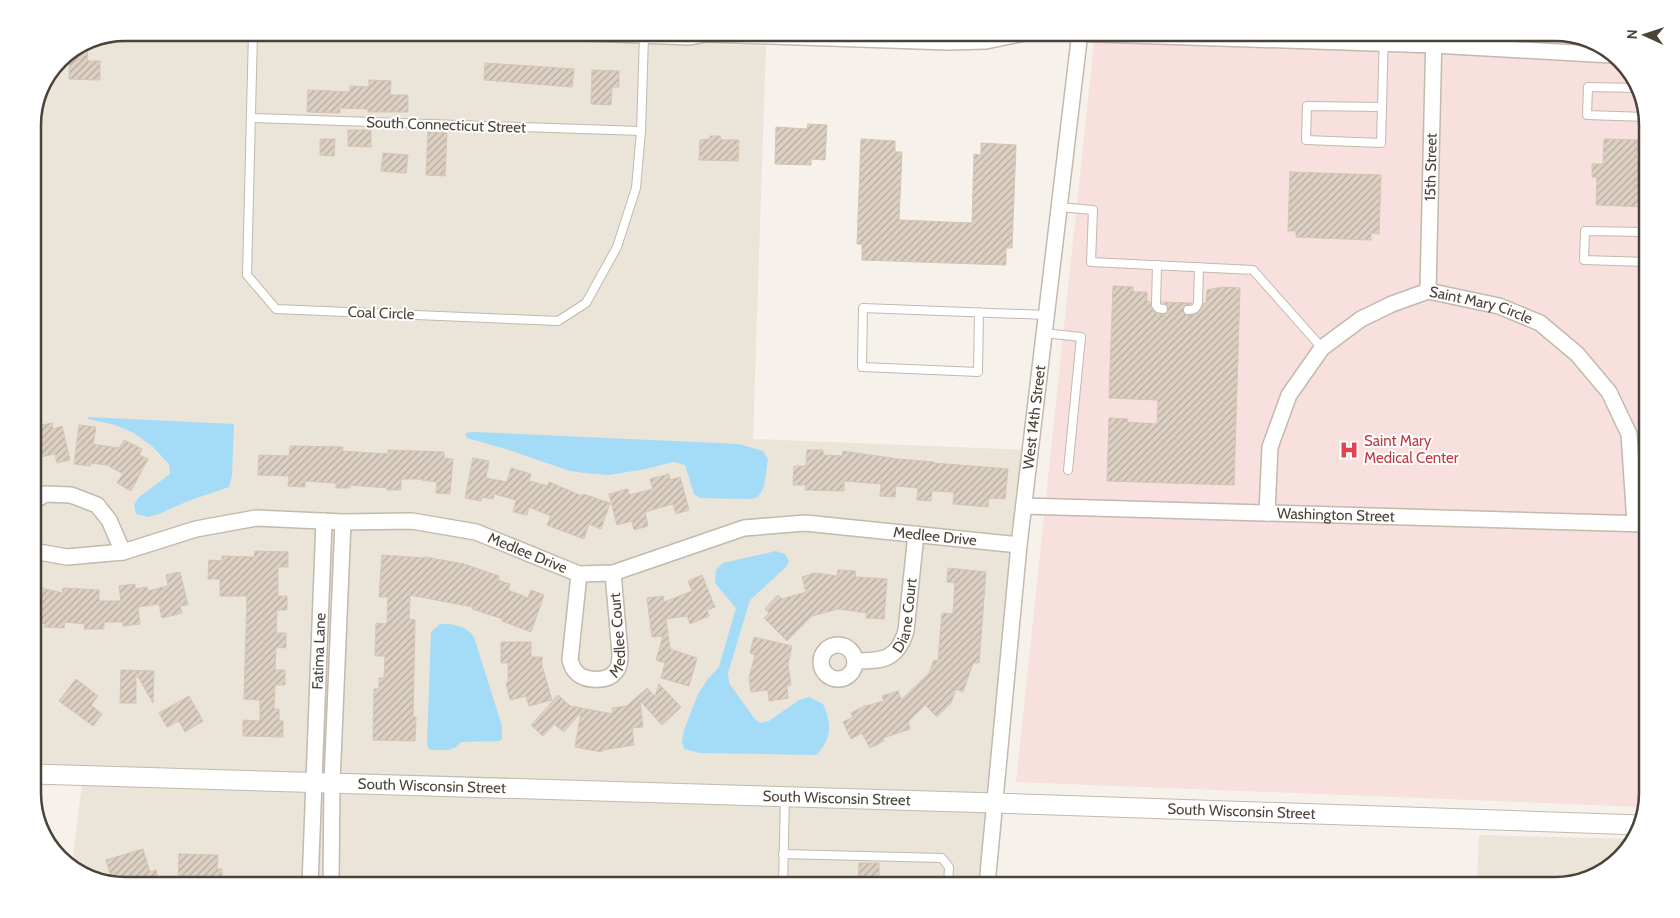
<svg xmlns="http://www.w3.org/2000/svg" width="1680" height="918" viewBox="0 0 1680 918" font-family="Cabin,sans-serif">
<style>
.residential{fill:#ebe4d9}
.medical{fill:#f7e0de}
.water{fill:#a4dbf6}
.building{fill:url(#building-hatch);stroke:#d5c5b2}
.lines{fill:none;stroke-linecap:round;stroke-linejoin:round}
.service-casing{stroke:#c3b9ac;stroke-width:10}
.minor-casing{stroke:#c3b9ac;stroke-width:18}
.tertiary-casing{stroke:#c3b9ac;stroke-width:21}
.service{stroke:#fff;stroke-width:8}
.minor{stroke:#fff;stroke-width:15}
.tertiary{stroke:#fff;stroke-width:19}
.labels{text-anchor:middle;stroke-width:4;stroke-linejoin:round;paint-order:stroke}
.street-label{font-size:15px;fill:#4c4338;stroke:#fff}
.health-label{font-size:15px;fill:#be3a42;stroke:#fff;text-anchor:start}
.rim{fill:none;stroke:#4c4338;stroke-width:2.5}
</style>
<defs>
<pattern id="building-hatch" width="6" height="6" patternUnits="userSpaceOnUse" patternTransform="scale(1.25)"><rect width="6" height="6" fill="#dcd0c2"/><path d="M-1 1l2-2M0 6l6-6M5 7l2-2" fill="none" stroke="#b5aa9f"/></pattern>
</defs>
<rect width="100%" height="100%" fill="#f6f2eb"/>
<g class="residential">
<path d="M125,33H432L766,46L753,439L1031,450L987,885H125L84,876L72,865L83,775L33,774V119L60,59L90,39Z"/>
<path d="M1479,835L1634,839L1602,873L1555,885H1477Z"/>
</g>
<path class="medical" d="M1555,32L1596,42L1632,74L1647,119V793L1644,807L1016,782L1095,33Z"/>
<g class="water">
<path d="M88,417L234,424L232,476L229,487L188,501L159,514L148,517L136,514L134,505L138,498L170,474L169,464L153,447L134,433L115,425L88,419Z"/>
<path d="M475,432L739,444L763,451L768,459L764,487L758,497L751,499L700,498L694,494L685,465L673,462L646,469L608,475L585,473L570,471L506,449L467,438L465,433Z"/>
<path d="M776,551L785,554L789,561L786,567L750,600L728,673L729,683L754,718L760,723L769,721L799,700L809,697L823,704C832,724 832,739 816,755L700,753L684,749L682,742L684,730L698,694L708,679L719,667L736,608L715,583L716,570L723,563Z"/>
<path d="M440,624C454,624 465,625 474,637L502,726V739L499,741L461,742C455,752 441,750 430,750L427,745L431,632Z"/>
</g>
<g class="building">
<path d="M81,45L88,46L87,61H100V80L69,79L70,52Z"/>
<path d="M485,63L574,69L572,87L484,80Z"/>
<path d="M592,70L619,71V87H612L611,105L591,104Z"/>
<path d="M369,80L391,81L390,95H408V112H368V109L340,108V113L307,112L308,90L350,92V86L369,87Z"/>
<path d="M808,124L827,125L825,160L811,159V165L775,164L776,127L807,129Z"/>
<path d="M348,130H371V147L348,146Z"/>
<path d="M428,132L447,133L445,176L426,175Z"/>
<path d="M710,136H720L721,140H739L738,161L699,160L700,140L710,139Z"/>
<path d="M320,139H335L334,156L320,155Z"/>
<path d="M861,139L895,141V152H902L899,220L972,223L974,154L981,155V143L1016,145L1012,248H1006V265L862,260V244H857Z"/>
<path d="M1604,139L1638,140L1637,158L1647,159V207L1596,205L1597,177H1592V164H1603Z"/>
<path d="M383,153L408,155L406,173L381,171Z"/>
<path d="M1290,172L1381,175L1379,234L1371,233V240L1296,237V231H1288Z"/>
<path d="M1113,286L1133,287V292H1147V301L1150,302L1151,308L1157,314H1164L1168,311L1167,305L1162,302L1192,303L1183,308L1184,313L1188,316L1198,313L1204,303H1206L1207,290L1223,287L1240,288L1234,485L1107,481L1109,418L1128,419L1127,422L1157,424L1158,400L1109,398Z"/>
<path d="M52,423L53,429L62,426L70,460L57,463L55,454L40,457L39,453L33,457V427Z"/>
<path d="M79,425L96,427L93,444L119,448L124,440L142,449L139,455L148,459L131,491L117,483L123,474L107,465L91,463L90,466L74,464Z"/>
<path d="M290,446L343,447L342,451L388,454V450L444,452V458L453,459L450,494L436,493L437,482L422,480V479H401V490H387V488L350,485V488H336V483L305,481V487L288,486L289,476L258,475L259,455L289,456Z"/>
<path d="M807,450H823V455L842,456L843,451L898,459L934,462V463L1008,469L1005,499L989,498L988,507L953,504L954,492L932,491L931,501L917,500L918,488L896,486L895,497L880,496L881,484L844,481V491L805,490L806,485H793L794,466H806Z"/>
<path d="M473,458L489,461L486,478L507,482L511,468L531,474L529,481L548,486L549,482L582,496L583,494L610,503L601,529L589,524L584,539L547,525L551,516L529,507L527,515L513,512L516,500L494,494L493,499L482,497L481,501L465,498Z"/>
<path d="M669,474L670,480L680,477L689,510L676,514L673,504L645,512L648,526L634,530L632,521L617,525L609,494L628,489L629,495L653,489L650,479Z"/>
<path d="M255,551L288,552V567H278V596H287V610H277L276,633H286V648L276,647L275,670H285V685H275L274,709H279V721H283V737L243,736V720L260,721V700L244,699L247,596H220V579H208L209,560L222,561V556L254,557Z"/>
<path d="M382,555L425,558V557L464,564L499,576L498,580L510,584L508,590L528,598L531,590L544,595L531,632L502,621L503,619L472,609L473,607L410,595L409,619L415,620L413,717H416L415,741L373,740L374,689H379V678H384L385,656H375L376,623L387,624L388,597H379Z"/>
<path d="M948,568L986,572L979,663H973L963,692L956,689L951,703L937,717L925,705L908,722L910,729L883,738L884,741L870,748L862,733L851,739L843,722L853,717L851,713L866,705V706L884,701L882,696L898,691L901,700L929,673L934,660L938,661L942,613L953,614L955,583L947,582Z"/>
<path d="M838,570L856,571L855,577L887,579L884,619L866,618L867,613L838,609L812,616L787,641L764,618L769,613L765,609L778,595L782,599L806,592L802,577L815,573L837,576Z"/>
<path d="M180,572L188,605L180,606L182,613L162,618L159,604L138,607L140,624L123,626V622H104V629H84L85,624L65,622L64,628L44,627L45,624L33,621V586L62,593L63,588L99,590V601H121L119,586L135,584V589L147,587L148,591L168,586L166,575Z"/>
<path d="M702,575L715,607L707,610L709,616L690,624L687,616L666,619L670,649L697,658L689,686L661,678L665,663L656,660L663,636L652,637L647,598L663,596L664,602L692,591L688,581Z"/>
<path d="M754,637L792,646L788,664L791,685L787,686L788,698L769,701L768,690L751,692L749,678L755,655L750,653Z"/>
<path d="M501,642H531V657H542V666L552,700L529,706L526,696L510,700L506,683H508V663H501Z"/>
<path d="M121,670L154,671L153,703L136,673V703H120Z"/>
<path d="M76,679L98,696L91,705L102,714L93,726L59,701Z"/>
<path d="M659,684L681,707L662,725L640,701L643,727L632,728L634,745L603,750L602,752L575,747L581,712L564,732L554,724L543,736L531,725L558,695L570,706L613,714L612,708L627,706L647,688L655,696Z"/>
<path d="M189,696L203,721L185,732L179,721L167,727L159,713Z"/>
<path d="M143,849L150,872L156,870L159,882L150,886H125L113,883L106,860Z"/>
<path d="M179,854L218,855L217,869H222V886H178Z"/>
<path d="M859,863H879V886H858Z"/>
</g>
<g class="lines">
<g class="service-casing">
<g id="service">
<path d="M253,32L247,275L276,309L558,321L586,303L617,247L636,188L641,131L644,36"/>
<path d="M1637,88L1588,87L1587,115L1647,117"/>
<path d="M1382,107L1307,106L1306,140L1381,143L1384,32"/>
<path d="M251,118L641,131"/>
<path d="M1059,207L1093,210L1091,262L1253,270L1322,348"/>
<path d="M1647,232L1585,231L1584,260L1647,262"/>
<path d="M1157,265L1156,305L1158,308L1163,309"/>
<path d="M1188,310C1194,310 1196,309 1198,303L1199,267"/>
<path d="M979,312L978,372L862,367L863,308L1047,315"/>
<path d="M1044,333L1081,337L1068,470"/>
<path d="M783,854L942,858L949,867L948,885"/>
<path d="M783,885L785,796"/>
</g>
</g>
<g class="minor-casing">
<g id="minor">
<path d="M565,32L690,37L706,34L948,42L986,41L1029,32"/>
<path d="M1038,32L1434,45L1611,55"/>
<path id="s1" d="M1428,291L1434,32"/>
<path d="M33,502L45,494L71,495L97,505L109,520L123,552"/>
<path id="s2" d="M1024,506L1647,524"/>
<path id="s3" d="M1267,513L1270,447L1289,395L1322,348L1361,319L1392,304L1428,291L1499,306L1540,323L1577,354L1609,392L1629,434L1635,523"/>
<path id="s4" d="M33,551L67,557L123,552L196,529L256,518L343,522L412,521L476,532L579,574L613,573L744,528L805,523L1019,545"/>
<path id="s5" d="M579,574L570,660C572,666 573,670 578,674C587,681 608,682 615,672C620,667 620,660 620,653L613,573"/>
<circle cx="838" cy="662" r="17"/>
<path id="s6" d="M855,661C883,661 897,660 906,631L916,534"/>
<path id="s7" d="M310,885L324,521"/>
<path d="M331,885L332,782L343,522"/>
<path id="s8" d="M987,885L1019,545L1080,32"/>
</g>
</g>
<g class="tertiary-casing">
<g id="tertiary">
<path id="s9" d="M33,774L995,803L1640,825"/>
</g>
</g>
<use href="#service" class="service"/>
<use href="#minor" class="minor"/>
<use href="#tertiary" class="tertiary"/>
</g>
<defs>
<g id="hospital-bare" transform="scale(1.5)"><path d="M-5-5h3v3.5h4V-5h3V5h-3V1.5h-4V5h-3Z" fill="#e0444e" stroke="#fff" stroke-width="2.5" paint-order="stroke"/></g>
</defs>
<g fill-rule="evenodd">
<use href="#hospital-bare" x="1349" y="450"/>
</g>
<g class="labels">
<g class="street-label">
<text transform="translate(446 125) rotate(2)" y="5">South Connecticut Street</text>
<text dy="5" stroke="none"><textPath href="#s1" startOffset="124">15th Street</textPath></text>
<text dy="5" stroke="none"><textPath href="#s3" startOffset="355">Saint Mary Circle</textPath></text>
<text transform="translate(381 313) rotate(2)" y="5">Coal Circle</text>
<text dy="5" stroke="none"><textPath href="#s8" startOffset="470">West 14th Street</textPath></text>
<text dy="5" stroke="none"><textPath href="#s2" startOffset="312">Washington Street</textPath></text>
<text dy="5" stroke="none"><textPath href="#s4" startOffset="925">Medlee Drive</textPath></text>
<text dy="5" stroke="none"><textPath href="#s4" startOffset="505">Medlee Drive</textPath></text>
<text dy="5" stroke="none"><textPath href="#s6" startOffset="81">Diane Court</textPath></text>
<text dy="5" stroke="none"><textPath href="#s5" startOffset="181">Medlee Court</textPath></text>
<text dy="5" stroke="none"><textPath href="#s7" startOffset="234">Fatima Lane</textPath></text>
<text dy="5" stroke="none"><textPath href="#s9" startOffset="399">South Wisconsin Street</textPath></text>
<text dy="5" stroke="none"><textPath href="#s9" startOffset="804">South Wisconsin Street</textPath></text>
<text dy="5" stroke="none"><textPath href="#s9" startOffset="1209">South Wisconsin Street</textPath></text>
</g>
<g class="health-label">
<text x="1364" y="446">Saint Mary<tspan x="1364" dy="17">Medical Center</tspan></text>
</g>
</g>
<path d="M0 0H1680V918H0ZM125 41H1555A84 84 0 0 1 1639 125V793A84 84 0 0 1 1555 877H125A84 84 0 0 1 41 793V125A84 84 0 0 1 125 41Z" fill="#fff" fill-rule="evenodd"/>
<path class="rim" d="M125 41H1555A84 84 0 0 1 1639 125V793A84 84 0 0 1 1555 877H125A84 84 0 0 1 41 793V125A84 84 0 0 1 125 41Z"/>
<g transform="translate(1645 35) rotate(273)" stroke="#ffffff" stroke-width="4" paint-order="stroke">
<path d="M0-4L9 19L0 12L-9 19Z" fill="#4c4338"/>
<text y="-8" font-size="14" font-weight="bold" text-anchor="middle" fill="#4c4338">N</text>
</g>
</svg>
